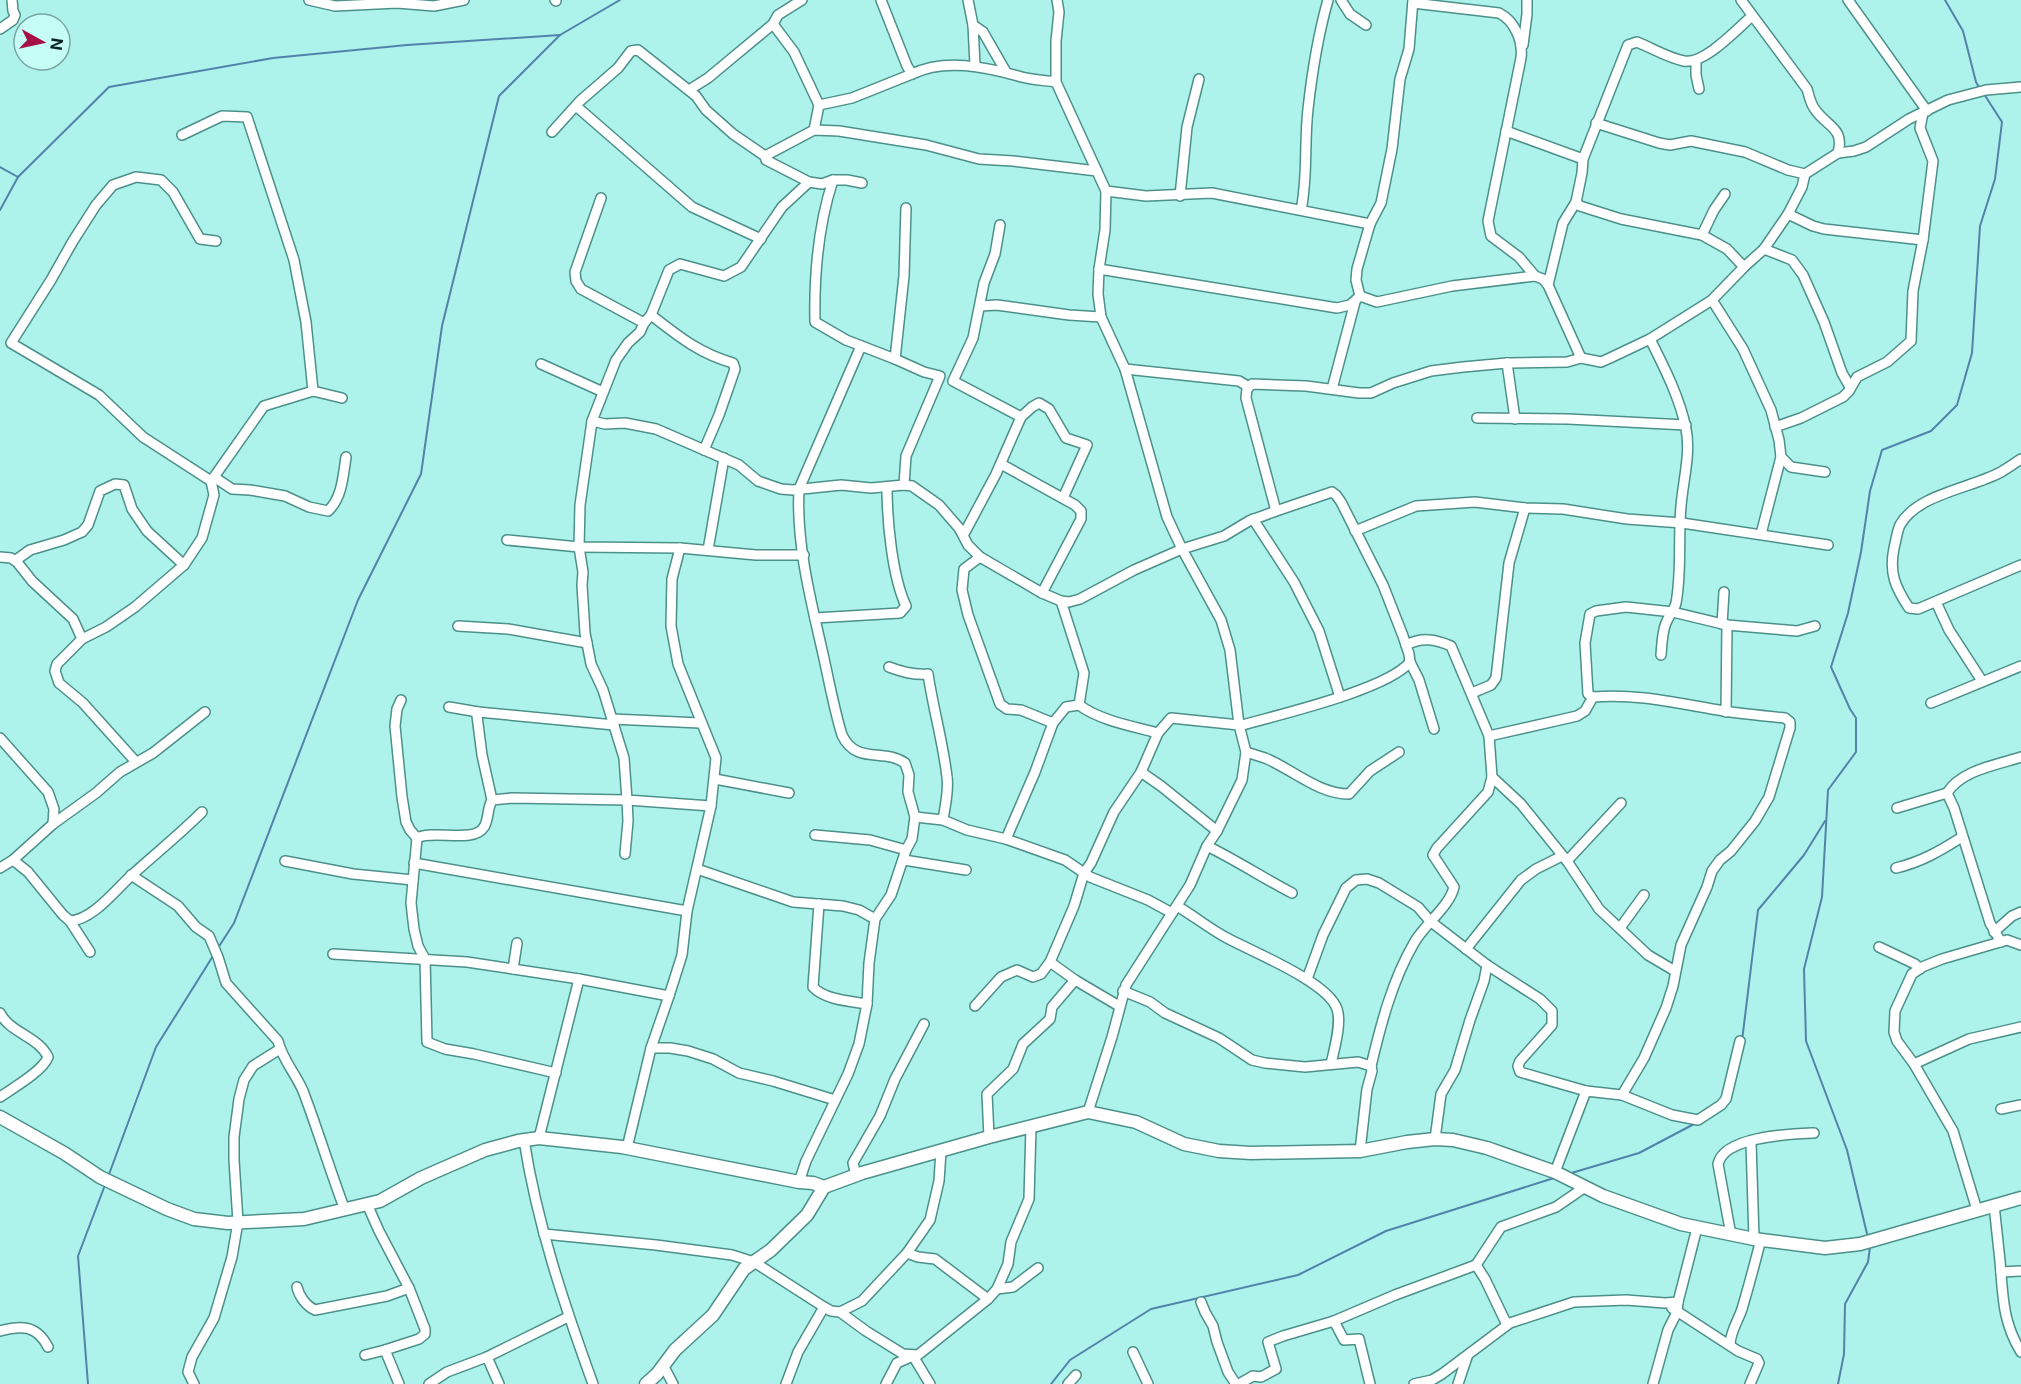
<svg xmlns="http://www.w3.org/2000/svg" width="2021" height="1384" viewBox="0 0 2021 1384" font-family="Inter,sans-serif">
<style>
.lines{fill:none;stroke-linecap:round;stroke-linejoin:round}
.stream{stroke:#5183ab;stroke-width:2}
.minor-casing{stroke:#4c908a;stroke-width:12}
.tertiary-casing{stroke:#4c908a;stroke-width:15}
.minor{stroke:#fff;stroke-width:9}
.tertiary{stroke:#fff;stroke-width:12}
</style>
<rect width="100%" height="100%" fill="#adf3ec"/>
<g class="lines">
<g class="stream">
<path d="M1945,0L1963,31L1976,82L1980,89"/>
<path d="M0,167L18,177"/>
<path d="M0,210L18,177L109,87L273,58L407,45L560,35"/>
<path d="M218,948L234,923L358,600L421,474L442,326L499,96L560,35L620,0"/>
<path d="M1742,1041L1758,910L1804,855L1825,821"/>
<path d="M1737,1073L1741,1055"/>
<path d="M1568,1174L1639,1153L1696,1123"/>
<path d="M108,1177L156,1047L213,956"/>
<path d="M1868,1238L1847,1150L1806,1041L1804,969L1822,897L1828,790L1856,752V718L1850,709L1831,667L1848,613L1861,552L1870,491L1882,450L1931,431L1957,405L1972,353L1980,226L1995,179L2002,122L1984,94"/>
<path d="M88,1384L78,1256L105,1185"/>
<path d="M1051,1384L1070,1360L1151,1309L1298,1275L1386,1231L1554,1178"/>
<path d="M1838,1384L1844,1354L1845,1304L1868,1262L1870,1247"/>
</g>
<g class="minor-casing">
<g id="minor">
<path d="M309,0L335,6L397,3L434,6L464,0"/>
<path d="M555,0L556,1"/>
<path d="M802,0L778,15L773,24L794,52L819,105"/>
<path d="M881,0L907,66L912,74C945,58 985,67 1018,76C1030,80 1044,80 1056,82"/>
<path d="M968,0L973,25"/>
<path d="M1057,0L1059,12L1056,41V82L1106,191L1105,230L1099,269L1098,294L1101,317L1125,369L1167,517L1182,549L1221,620L1230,650L1239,725L1246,752L1242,780L1217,831L1207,846L1190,885L1126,985L1112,1037L1088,1112"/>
<path d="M1341,0L1350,14L1366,25"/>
<path d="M1741,0L1807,89C1809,95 1810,102 1814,108C1826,127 1845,127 1838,153"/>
<path d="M1848,0L1927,111"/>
<path d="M1413,3L1499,13C1515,21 1523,41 1521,58L1488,221L1491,236L1519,257L1535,276"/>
<path d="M0,29L13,20L15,15L13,11L12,0"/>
<path d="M1523,45L1527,14V0"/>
<path d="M1696,60V75L1699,89"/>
<path d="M975,65L973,25L983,32L1006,72"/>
<path d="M689,90L708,78L773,24"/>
<path d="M576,106L692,207L761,239"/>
<path d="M1596,123L1659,143L1670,145L1691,141L1745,152L1788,170L1805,174L1838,153L1854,151L1866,147L1909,119L1948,100L1986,90L2021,87"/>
<path d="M814,130L819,105L852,98L912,74"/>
<path d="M1506,131L1583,159"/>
<path d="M552,132L580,101L618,68L631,51L638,50L696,96L706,110L733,134L765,156L766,160L809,182L822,184L833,180H847L862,183"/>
<path d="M182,135L222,116L247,117L294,260L306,322L313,391"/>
<path d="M765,156L814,130L839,131L926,145L979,159L1013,161L1097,171"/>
<path d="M833,180C818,226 814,275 815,322L846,340L895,359L904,276L906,208"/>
<path d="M809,182L782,207L741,267L724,276L680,264L669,270L651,315L644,323L640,332L628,343L616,360L592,421L605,424L625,423L656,429L739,465L758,481L781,489L793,490L841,485L871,488L904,485L912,486L939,505L959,528L968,545L980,557L1042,593L1061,601L1069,602L1080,599L1134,570L1182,549L1224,536L1249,521L1276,511L1332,492L1336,495L1341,502L1383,585L1403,636L1409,654L1410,662L1419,680L1434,729"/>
<path d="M1106,191L1146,196L1212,193L1370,224"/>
<path d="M1180,196L1187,127L1199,79"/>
<path d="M601,198L575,272L576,281L581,289L644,323"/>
<path d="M1576,202L1580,206L1621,219L1702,235L1727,249L1744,267"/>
<path d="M1301,210C1308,177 1304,143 1308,109C1312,73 1318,35 1328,0"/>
<path d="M1788,214L1813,226L1824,229L1923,240"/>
<path d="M1702,235L1714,210L1725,194"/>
<path d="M1764,249L1792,260L1803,275L1824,322L1842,373L1850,387"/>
<path d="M1099,269L1337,308L1350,305L1360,296"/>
<path d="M1548,285L1563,223L1576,202L1582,173L1583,159L1628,45L1637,42C1652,48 1668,58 1684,61C1704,65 1737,29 1752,16"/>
<path d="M1360,296L1356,280L1357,269L1370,224L1381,203L1392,149L1400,79L1409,49L1413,0"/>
<path d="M1360,296L1377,302L1452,286L1535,276L1543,279L1548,285L1581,358"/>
<path d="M1712,300L1743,349L1771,410L1779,440L1781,457L1761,534"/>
<path d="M980,306L997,305L1069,315L1101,317"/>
<path d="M651,315C678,336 700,354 733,363L735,369L719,415L704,450"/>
<path d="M1650,339C1664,367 1680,398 1686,429C1691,453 1683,481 1681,506C1678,538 1682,571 1676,603C1674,611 1669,615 1666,623C1662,632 1662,644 1661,655"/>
<path d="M895,359L924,372L940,376L906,456L904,485"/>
<path d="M1507,363L1515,419"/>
<path d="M541,364L603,392"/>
<path d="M1125,369L1239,381L1249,387"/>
<path d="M1332,389L1355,302"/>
<path d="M1021,417L1032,407L1039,403L1049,409L1066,438L1087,445L1063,498"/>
<path d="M1477,418L1568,419L1686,425"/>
<path d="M592,421L580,505L579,547L583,572L582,585L585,633L591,664L603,690L624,758L627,800L711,806"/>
<path d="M1775,427L1801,418L1843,397L1849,391L1857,377L1887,362L1911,341L1913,291L1923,240L1933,161L1920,128L1923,113"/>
<path d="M1781,457L1791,467L1825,472"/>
<path d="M2021,459C2015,463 2008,468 2001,472C1972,488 1917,494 1900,525C1897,531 1896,541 1894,548C1889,573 1895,587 1909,608L1918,609L2021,565"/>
<path d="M1001,464L1075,505L1081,511V519L1042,593"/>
<path d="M214,477L264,406L313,391L342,398"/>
<path d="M211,481L143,437L99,395L11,343L51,280L73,241L96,205L113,185L136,177L161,180L173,192L200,239L216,241"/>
<path d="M1276,511L1246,398L1247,389L1252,384L1306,386L1359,393H1371L1393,383L1431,371L1463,367L1507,363L1567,362L1581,358L1601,362L1610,358L1650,339L1712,300L1744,267L1764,249L1788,214L1802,187L1805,174"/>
<path d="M1253,519L1294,582L1319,631L1340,697"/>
<path d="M1355,531L1416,506L1475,502L1525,508L1563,509L1627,519L1682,523L1828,545"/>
<path d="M964,534L996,474L1021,417L953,381L973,338L984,283L995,254L1000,225"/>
<path d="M507,540L579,547L680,548"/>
<path d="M708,550L724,458"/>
<path d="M0,557L11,558L17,562L32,581L73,619L82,639L57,664L55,671L59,683L83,703L136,762"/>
<path d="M980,557L964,569L962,590L968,615L1000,704L1007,709L1021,710L1053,723"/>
<path d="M16,560L30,550L64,540L82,532L88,525L100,491L115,484L124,485L132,509L147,531L184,565"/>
<path d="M1061,601L1084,673L1079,705C1101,721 1132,726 1158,733"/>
<path d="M1936,602L1949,630L1982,681"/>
<path d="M815,618L900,613L906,606C892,576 887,520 887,487"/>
<path d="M1722,624L1724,592"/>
<path d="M458,626L508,629L587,643"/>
<path d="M82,639L106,627L135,607L184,565L202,538L214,495L211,481L214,477L232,489L250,490L285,496L309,507L328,511C342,498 343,477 346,457"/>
<path d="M889,667C903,672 913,675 928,674C933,708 943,742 947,777C949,791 945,806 943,820"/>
<path d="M1472,693L1491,685L1496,678L1509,563L1525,508"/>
<path d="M1593,697C1638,693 1680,704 1724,711C1744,714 1765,716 1785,718L1790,722V728L1769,797L1755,821L1731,851L1720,860L1712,871L1707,887L1681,945L1673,986L1666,1008L1644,1058L1622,1095"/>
<path d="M1593,697L1588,694L1585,643L1590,614L1596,611L1626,607L1673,612L1727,625L1797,631L1815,626"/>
<path d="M401,700L397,709L395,726L402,797L406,822L410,830L417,838"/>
<path d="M1931,703L2021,666"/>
<path d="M449,707L478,712"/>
<path d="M1726,712L1727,625"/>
<path d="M612,719L700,723"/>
<path d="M1239,726C1277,715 1387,690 1410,662"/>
<path d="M1489,736L1577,716L1585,711L1593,697"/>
<path d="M0,738L48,792L54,809L53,824"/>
<path d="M1246,752C1252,754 1259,756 1265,758C1292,769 1318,794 1349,794L1370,771L1399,752"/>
<path d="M1141,772L1161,786L1217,831"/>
<path d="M1492,777L1521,804L1542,830L1567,861L1599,909L1648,955L1675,971"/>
<path d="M715,779L789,793"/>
<path d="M1947,793C1961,770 1997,765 2021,757"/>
<path d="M492,800L482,755L477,716L478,712L614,725"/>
<path d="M1897,808L1947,793L1954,808L1990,923L2001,942"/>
<path d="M915,817L943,820L967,830L1006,839L1065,860L1090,877L1148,900L1172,913"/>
<path d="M815,835L870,840L906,850"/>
<path d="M417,838L411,903L414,929L418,946L425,959L427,1042L445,1049L474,1054L556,1073"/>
<path d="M417,838C433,829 474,844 484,827C489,819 487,809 492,800L512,798L627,800L628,821L625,854"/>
<path d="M1006,839L1035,772L1053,723L1066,707L1079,705"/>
<path d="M1207,846C1236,860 1263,878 1292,893"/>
<path d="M13,860L28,872L63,915L70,921C93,920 116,889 132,875C155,854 180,834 202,812"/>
<path d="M904,860L966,870"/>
<path d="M285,861L353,874L413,880"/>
<path d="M1567,861L1621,803"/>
<path d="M414,863L687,911"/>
<path d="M0,868L13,860L53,824L96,793L120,772L153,753L205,712"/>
<path d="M1896,868C1921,862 1940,851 1962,837"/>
<path d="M697,869L793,902L843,906L859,910L875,919"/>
<path d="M131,875L178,906L196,927L209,936L218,957L226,983L278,1041C282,1059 296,1074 303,1091C318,1130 330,1171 345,1210"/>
<path d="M819,904L813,987C825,1000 850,1001 867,1004"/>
<path d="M1177,906C1194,916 1210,929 1227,938C1253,952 1328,982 1337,1009C1342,1023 1334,1050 1331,1064"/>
<path d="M70,921L90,952"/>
<path d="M1620,928L1644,895"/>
<path d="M1994,932L2012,916L2021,912"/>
<path d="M1879,947L1915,964L1920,969"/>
<path d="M1466,949L1521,880L1536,869L1562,856"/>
<path d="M333,954L467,962L579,979L669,996L651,1048L627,1148"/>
<path d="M513,969L517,943"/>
<path d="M1307,979L1323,935L1346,888L1356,880L1367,879L1379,883L1418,907L1430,921L1487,965L1540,999L1552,1011V1025L1520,1061L1518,1066L1520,1072L1586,1091L1622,1095L1672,1115L1698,1120L1721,1105L1726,1099L1740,1041"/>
<path d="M1123,991L1150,1002L1165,1013L1219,1038L1252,1060L1265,1063L1305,1067L1358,1062L1371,1066"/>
<path d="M669,996L682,955L687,911L711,806L716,758L678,664L671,626L672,579L680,548L756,555H804"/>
<path d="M975,1006L1001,977L1017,970L1033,977L1041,974L1050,962"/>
<path d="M1119,1006L1075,980L1050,962L1074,906L1084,873L1091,863L1114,812L1141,772L1158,733L1171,718L1239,725"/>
<path d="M0,1013C10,1033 38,1036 48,1057C43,1071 13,1088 0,1097"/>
<path d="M651,1048H670L688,1051L713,1059L739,1073L773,1081L835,1100"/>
<path d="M1914,1064L1969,1039L2021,1027"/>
<path d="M2001,1109L2021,1105"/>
<path d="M989,1137L987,1094L1013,1069L1023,1044L1050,1019L1052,1007L1075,980"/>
<path d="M539,1138L579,979"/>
<path d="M1435,1139L1441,1094L1455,1070L1470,1020L1484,981L1487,965"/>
<path d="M524,1140C537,1224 564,1304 593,1384"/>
<path d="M1751,1142L1754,1239"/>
<path d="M1360,1151L1367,1089L1372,1071L1371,1066C1381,1024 1392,981 1414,943C1424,925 1450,906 1454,887L1433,855L1437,848L1488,792L1492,777L1489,736L1451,646C1435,639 1422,637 1406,645"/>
<path d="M1555,1172L1586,1091"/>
<path d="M856,1175L853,1163L880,1116L895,1079L924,1024"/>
<path d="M799,1182L806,1161L848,1074L859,1044L867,1004L869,963L875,919L891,895L906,850L912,839L915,817L908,792L909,775L905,763C884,748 856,765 842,735C834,709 829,681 823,654C811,601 796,544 799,489L861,346"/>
<path d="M367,1204L379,1231L409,1288L425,1329V1334L419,1339L385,1350L399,1384"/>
<path d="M1994,1205C1996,1223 1998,1242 2000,1261C2003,1295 2002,1321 2021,1352"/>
<path d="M1977,1210L1953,1131L1914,1064L1897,1041L1894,1032L1895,1011L1912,974L1922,967L1942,959L2007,940L2021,945"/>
<path d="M544,1234L656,1245L732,1255L754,1262L824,1307L831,1311L840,1312L862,1301L907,1253L930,1220L939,1181L941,1151"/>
<path d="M1731,1235L1718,1164C1724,1136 1791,1134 1814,1133"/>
<path d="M907,1253L918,1257L935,1259L988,1299"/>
<path d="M2001,1272L2021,1271"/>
<path d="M297,1287C299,1296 306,1306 315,1310L387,1296L409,1288"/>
<path d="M997,1289L1008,1264L1011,1242L1029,1199L1031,1126"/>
<path d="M1201,1302L1205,1312L1213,1326L1217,1342L1228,1372L1236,1384"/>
<path d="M1672,1308L1738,1351L1757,1359L1759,1363L1750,1384"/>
<path d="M840,1312L866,1331L903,1354L918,1355L988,1299L997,1289L1013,1287L1038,1268"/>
<path d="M1334,1321L1395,1295L1476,1265"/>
<path d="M1507,1325L1485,1279L1476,1265L1501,1227L1556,1207L1585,1187"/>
<path d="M0,1331C21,1325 37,1325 48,1347"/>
<path d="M1730,1345C1730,1332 1738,1321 1742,1309C1749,1285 1755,1263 1761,1239"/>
<path d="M1133,1352L1148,1384"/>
<path d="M365,1355L385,1350"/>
<path d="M663,1365L673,1384"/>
<path d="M194,1384L188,1372L192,1357L214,1318L232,1257L238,1222L234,1160V1137L239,1099L244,1080L253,1066L280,1049"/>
<path d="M429,1384L447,1372L487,1357"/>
<path d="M499,1384L487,1357L568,1317"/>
<path d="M786,1384L798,1352L824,1307"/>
<path d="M886,1384L897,1363L913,1356L930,1384"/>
<path d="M1068,1384L1076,1375"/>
<path d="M1239,1384L1253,1376L1261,1377L1276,1369L1268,1342L1283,1336L1334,1321L1344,1340L1359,1339L1370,1384"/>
<path d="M1414,1384L1432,1380L1442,1374L1510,1323L1574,1302L1626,1300L1665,1303L1678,1302"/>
<path d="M1458,1384L1467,1357"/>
<path d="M1653,1384L1668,1330L1677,1312L1678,1302L1697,1228"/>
</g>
</g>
<g class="tertiary-casing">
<g id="tertiary">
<path d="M0,1117L64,1153L100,1177L167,1209L194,1219L228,1223L304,1219L380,1201L421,1178L485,1150L518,1141L539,1138L622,1147L799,1182L813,1183L824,1187L862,1173L989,1137L1088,1112L1136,1122L1184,1144L1219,1151L1251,1153L1360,1151L1407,1142L1435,1139L1453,1140L1487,1148L1555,1172L1603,1196L1681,1224L1754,1239L1825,1248L1860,1244L2021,1198"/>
<path d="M646,1384L657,1374L675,1350L713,1315L744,1269L771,1250L807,1215L824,1187"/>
</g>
</g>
<use href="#minor" class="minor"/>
<use href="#tertiary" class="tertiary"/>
</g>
<g transform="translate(42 42) rotate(98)"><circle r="28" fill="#c6fdf7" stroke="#7aa6a2" stroke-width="1.5"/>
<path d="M0-4.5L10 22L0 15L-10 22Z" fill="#a71046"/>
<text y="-9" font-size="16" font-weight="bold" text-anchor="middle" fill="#072422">N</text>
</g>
</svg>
